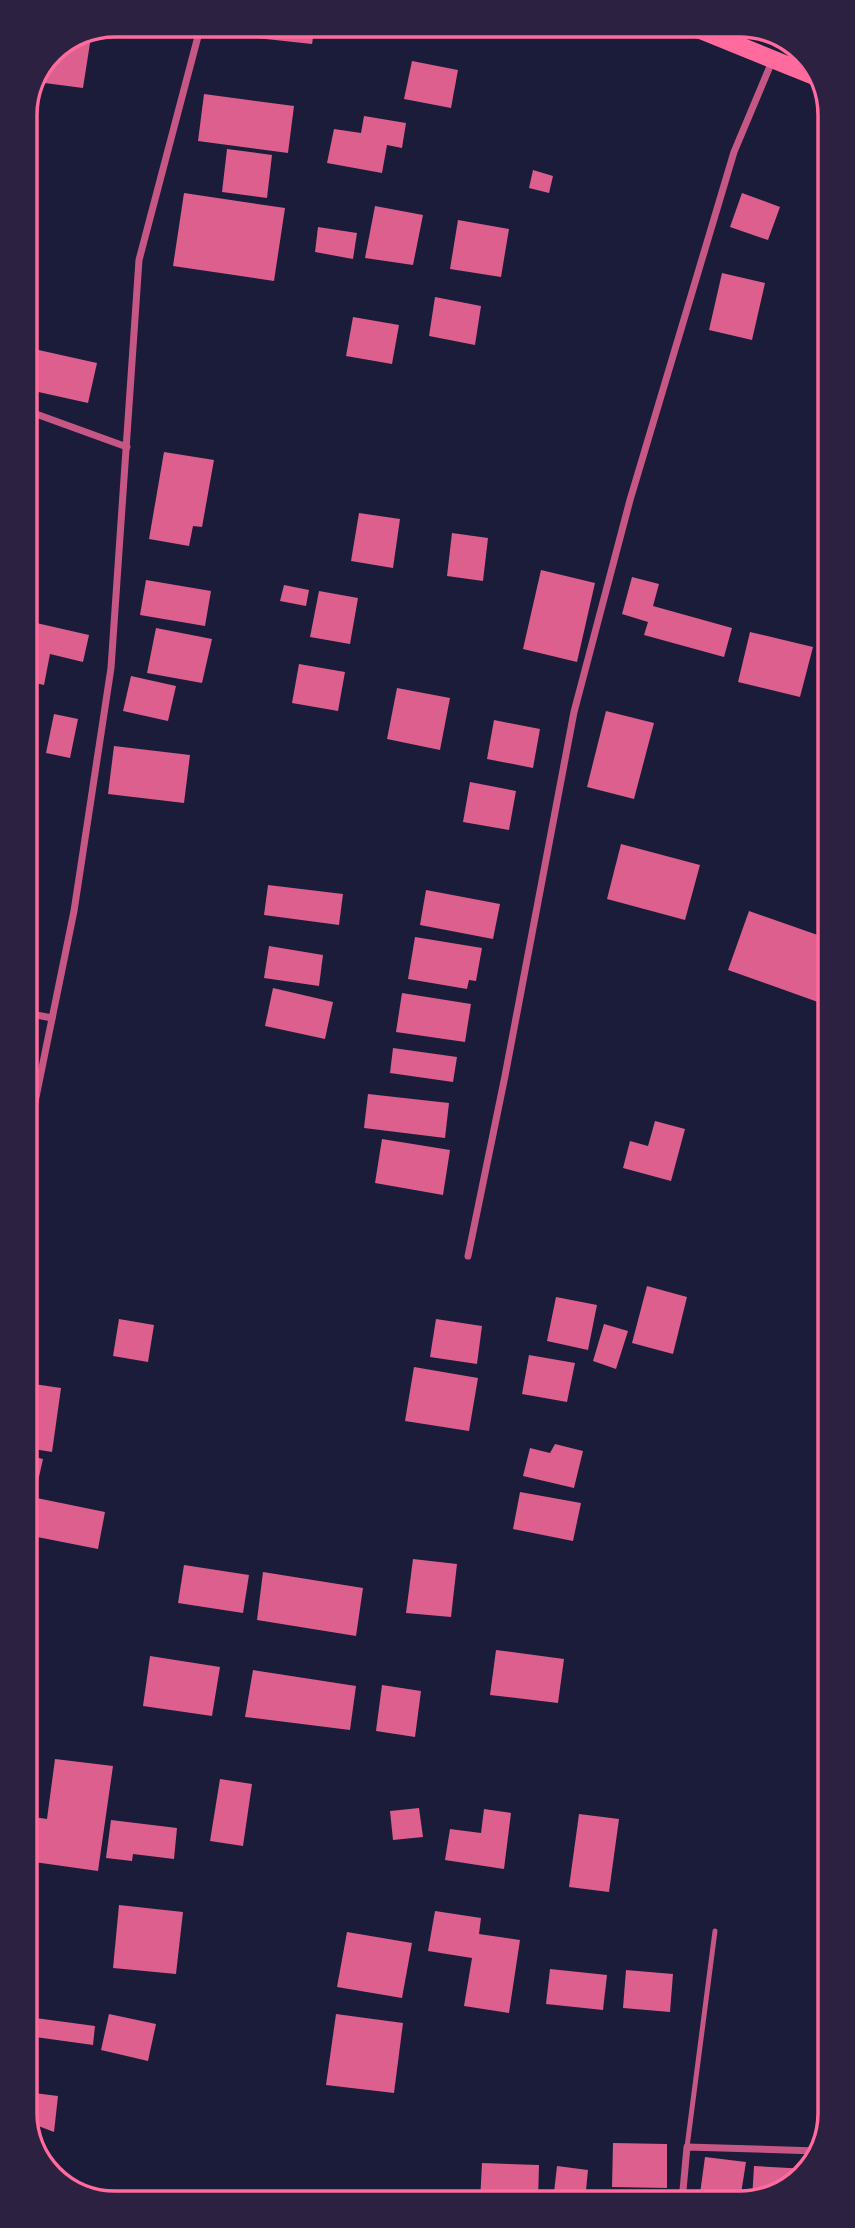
<svg xmlns="http://www.w3.org/2000/svg" width="855" height="2228" viewBox="0 0 855 2228" font-family="'DejaVu Sans',sans-serif">
<style>
.building{fill:#dd5f8e}
.lines{fill:none;stroke-linecap:round;stroke-linejoin:round}
.service{stroke:#c65784;stroke-width:5}
.minor{stroke:#c65784;stroke-width:7}
.primary{stroke:#ff6b9d;stroke-width:18}
.rim{fill:none;stroke:#ff6b9d;stroke-width:3.5}
</style>
<rect width="100%" height="100%" fill="#1b1b3a"/>
<g class="building">
<path d="M118,25H165L163,35Z"/>
<path d="M228,25H315L312,44L227,35Z"/>
<path d="M74,41L90,43L83,88L37,82L51,51Z"/>
<path d="M412,61L458,70L451,108L404,99Z"/>
<path d="M204,94L294,106L288,153L198,141Z"/>
<path d="M364,116L406,123L402,148L387,145L382,173L327,163L334,129L361,133Z"/>
<path d="M227,149L272,155L267,198L222,192Z"/>
<path d="M533,170L553,176L549,193L529,188Z"/>
<path d="M184,193L285,208L274,281L173,266Z"/>
<path d="M742,193L780,207L768,240L730,227Z"/>
<path d="M375,206L423,215L413,265L365,258Z"/>
<path d="M458,220L509,229L501,277L450,269Z"/>
<path d="M318,227L357,233L353,259L315,252Z"/>
<path d="M722,273L765,283L752,340L709,330Z"/>
<path d="M435,297L481,306L475,345L429,336Z"/>
<path d="M353,317L399,325L392,364L346,356Z"/>
<path d="M25,347L97,363L88,403L25,389Z"/>
<path d="M164,452L214,460L202,527L193,526L189,546L149,539Z"/>
<path d="M359,513L400,519L393,568L351,561Z"/>
<path d="M452,533L488,538L483,581L447,576Z"/>
<path d="M541,570L595,583L577,662L523,649Z"/>
<path d="M632,577L659,584L653,606L732,628L724,657L644,635L648,622L622,614Z"/>
<path d="M146,580L211,591L205,626L140,615Z"/>
<path d="M284,585L309,590L306,606L280,601Z"/>
<path d="M319,591L358,598L350,644L310,637Z"/>
<path d="M32,622L89,635L83,662L50,654L44,685L26,681L25,653Z"/>
<path d="M156,628L212,639L202,683L147,673Z"/>
<path d="M750,632L813,647L800,697L738,682Z"/>
<path d="M299,664L345,672L338,711L292,703Z"/>
<path d="M131,676L176,686L168,721L123,711Z"/>
<path d="M397,688L450,698L440,750L387,739Z"/>
<path d="M606,711L654,723L634,799L587,787Z"/>
<path d="M54,714L78,719L70,758L46,753Z"/>
<path d="M494,720L540,729L533,768L487,759Z"/>
<path d="M114,746L190,755L184,803L108,794Z"/>
<path d="M470,782L516,791L509,830L463,822Z"/>
<path d="M621,844L700,865L685,920L607,899Z"/>
<path d="M268,885L343,894L339,925L264,915Z"/>
<path d="M426,890L500,904L493,939L420,925Z"/>
<path d="M749,911L829,939V1006L728,970Z"/>
<path d="M415,937L482,948L476,981L469,980L467,989L408,979Z"/>
<path d="M269,946L323,955L319,986L264,978Z"/>
<path d="M273,988L333,1002L325,1039L265,1026Z"/>
<path d="M402,993L471,1004L465,1042L396,1032Z"/>
<path d="M393,1048L457,1057L453,1082L390,1073Z"/>
<path d="M368,1094L449,1103L445,1138L364,1128Z"/>
<path d="M655,1121L685,1129L671,1181L623,1168L630,1141L648,1146Z"/>
<path d="M382,1139L450,1150L443,1195L375,1183Z"/>
<path d="M647,1286L687,1297L673,1354L632,1343Z"/>
<path d="M556,1297L597,1305L588,1350L547,1341Z"/>
<path d="M119,1319L154,1325L148,1362L113,1356Z"/>
<path d="M436,1319L482,1326L477,1364L430,1357Z"/>
<path d="M604,1324L628,1331L616,1369L593,1361Z"/>
<path d="M529,1355L575,1363L567,1402L522,1394Z"/>
<path d="M414,1367L478,1378L469,1431L405,1421Z"/>
<path d="M27,1383L61,1388L52,1452L27,1448Z"/>
<path d="M555,1444L583,1451L574,1488L523,1476L530,1448L550,1453Z"/>
<path d="M27,1455L43,1459L36,1490L27,1488Z"/>
<path d="M520,1492L581,1503L573,1541L513,1529Z"/>
<path d="M27,1496L105,1512L98,1549L27,1535Z"/>
<path d="M413,1559L457,1564L451,1617L406,1613Z"/>
<path d="M184,1565L249,1575L243,1613L178,1603Z"/>
<path d="M263,1572L363,1588L356,1636L257,1620Z"/>
<path d="M496,1650L564,1659L558,1703L490,1695Z"/>
<path d="M150,1656L220,1667L212,1716L143,1706Z"/>
<path d="M253,1670L356,1686L350,1730L245,1717Z"/>
<path d="M382,1685L421,1691L415,1737L376,1731Z"/>
<path d="M55,1759L113,1766L98,1871L27,1861V1816L47,1819Z"/>
<path d="M220,1779L252,1784L243,1846L210,1841Z"/>
<path d="M419,1808L423,1837L393,1840L390,1811Z"/>
<path d="M484,1809L511,1813L504,1869L445,1860L450,1829L481,1833Z"/>
<path d="M579,1814L619,1819L609,1892L569,1887Z"/>
<path d="M111,1820L177,1828L174,1859L133,1854L132,1861L106,1858Z"/>
<path d="M119,1905L183,1912L176,1974L113,1968Z"/>
<path d="M435,1911L481,1918L479,1934L520,1940L509,2013L464,2006L472,1958L428,1951Z"/>
<path d="M347,1932L412,1943L402,1998L337,1987Z"/>
<path d="M550,1969L607,1975L603,2010L546,2004Z"/>
<path d="M626,1970L673,1974L670,2012L623,2008Z"/>
<path d="M109,2014L156,2024L148,2061L101,2050Z"/>
<path d="M336,2014L403,2023L394,2093L326,2085Z"/>
<path d="M28,2017L95,2026L93,2045L28,2036Z"/>
<path d="M34,2093L58,2096L54,2132L28,2122V2109Z"/>
<path d="M613,2143L667,2144V2188L612,2187Z"/>
<path d="M705,2157L746,2162L740,2200L699,2201Z"/>
<path d="M482,2163L539,2165L538,2201L480,2202Z"/>
<path d="M557,2166L588,2170L585,2201H553Z"/>
<path d="M754,2166L789,2168L810,2169L764,2200H752Z"/>
<path d="M242,2194L281,2201V2202L241,2203Z"/>
</g>
<g class="lines">
<path class="service" d="M687,2147L715,1931"/>
<g class="minor">
<path d="M25,410L127,447"/>
<path d="M26,1013L52,1018"/>
<path d="M26,1146L74,911L111,668L139,260L201,25"/>
<path d="M468,1256L505,1076L574,712L630,500L734,152L773,59"/>
<path d="M682,2201L687,2147L818,2151"/>
</g>
<path class="primary" d="M688,25L819,78"/>
</g>
<path d="M0 0H855V2228H0ZM115 37H740A78 78 0 0 1 818 115V2113A78 78 0 0 1 740 2191H115A78 78 0 0 1 37 2113V115A78 78 0 0 1 115 37Z" fill="#2d2142" fill-rule="evenodd"/>
<path class="rim" d="M115 37H740A78 78 0 0 1 818 115V2113A78 78 0 0 1 740 2191H115A78 78 0 0 1 37 2113V115A78 78 0 0 1 115 37Z"/>
</svg>
